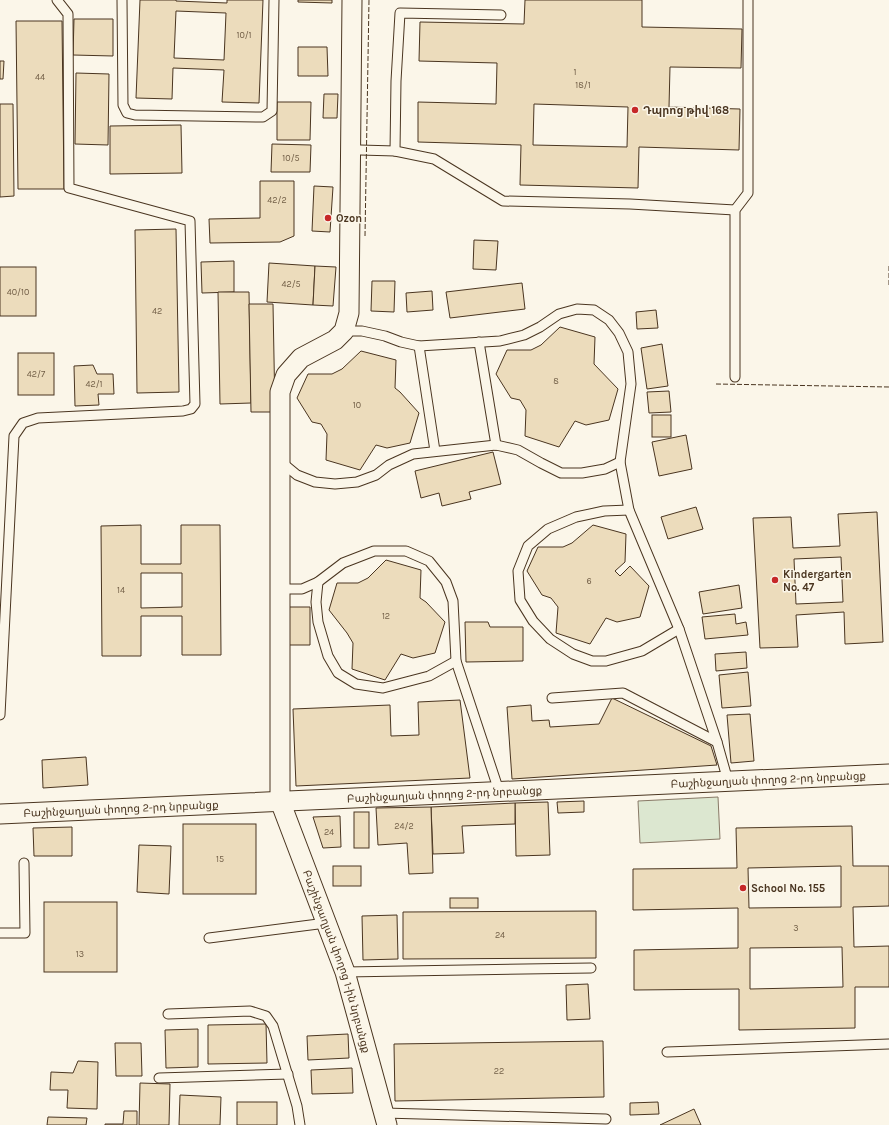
<svg xmlns="http://www.w3.org/2000/svg" width="889" height="1125" viewBox="0 0 889 1125" font-family="Karla,'Noto Sans Armenian',sans-serif">
<style>
.green{fill:#dce7d0;stroke:#887966}
.building{fill:#ecdcbc;stroke:#4a3520;fill-rule:evenodd}
.lines{fill:none;stroke-linecap:round;stroke-linejoin:round}
.lane-casing{stroke:#4a3520;stroke-width:11}
.street-casing{stroke:#4a3520;stroke-width:21}
.lane{stroke:#fbf6e9;stroke-width:9}
.street{stroke:#fbf6e9;stroke-width:19}
.fence{stroke:#4a3520;stroke-width:1;stroke-dasharray:5 2;stroke-linecap:butt}
.poi-dot{fill:#c62828;stroke:#fbf6e9;stroke-width:1.5}
.labels{text-anchor:middle;stroke-width:3;stroke-linejoin:round;paint-order:stroke}
.number-label{font-size:9px;fill:#725f47}
.poi-label{font-size:11px;font-weight:bold;fill:#4a3520;stroke:#fbf6e9;text-anchor:start}
.street-label{font-size:11px;fill:#4a3520;stroke:#fbf6e9}
</style>
<rect width="100%" height="100%" fill="#fbf6e9"/>
<path class="green" d="M718,797L720,839L640,843L638,801Z"/>
<g class="building">
<path d="M140,0H176V1L227,3V0H263L259,103L222,102L224,70L173,68L172,99L136,98ZM176,11L226,13L224,60L174,58Z"/>
<path d="M298,0H332V3L298,2Z"/>
<path d="M525,0H642V27L742,29L741,68L670,67L669,107L740,109L739,150L639,147L638,188L520,185L521,145L418,142V102L496,104L497,63L419,61L420,22L524,24ZM534,104L628,107L627,147L533,145Z"/>
<path d="M74,19H113V56L73,55Z"/>
<path d="M16,21H62L64,189H18Z"/>
<path d="M298,47H327L328,76H298Z"/>
<path d="M0,61H4L3,79H0Z"/>
<path d="M76,73L109,74L108,145L75,144Z"/>
<path d="M324,94H338L337,118H323Z"/>
<path d="M277,102H311L310,140H277Z"/>
<path d="M0,104H13L14,196L0,197Z"/>
<path d="M181,125L182,173L110,174V126Z"/>
<path d="M272,144L311,145L310,172H271Z"/>
<path d="M260,181H294V236L280,242L210,243L209,219L260,218Z"/>
<path d="M314,186L333,187L330,232L312,231Z"/>
<path d="M176,229L179,392L137,393L135,230Z"/>
<path d="M474,240L498,241L496,270L473,269Z"/>
<path d="M234,261V292L202,293L201,262Z"/>
<path d="M269,263L315,266L313,305L267,302Z"/>
<path d="M315,266L336,267L333,306L313,305Z"/>
<rect x="0" y="267" width="36" height="49"/>
<path d="M372,281H395L394,312L371,311Z"/>
<path d="M522,283L525,309L450,318L446,292Z"/>
<path d="M432,291L433,310L407,312L406,293Z"/>
<path d="M218,292H249L251,403L220,404Z"/>
<path d="M249,304H273L275,412H251Z"/>
<path d="M656,310L658,328L637,329L636,312Z"/>
<path d="M560,327L595,337L594,364L618,389L609,420L586,425L575,421L559,447L525,436L526,410L520,400L511,398L496,374L507,350H531L541,345Z"/>
<path d="M662,344L668,386L647,389L641,348Z"/>
<path d="M361,351L396,360L395,388L400,392L419,413L410,443L387,448L376,445L360,470L326,460L327,434L321,424L312,422L297,398L308,374H332L342,369Z"/>
<rect x="18" y="353" width="36" height="42"/>
<path d="M93,365L97,374H113L114,394H98L99,405L75,406L74,366Z"/>
<path d="M669,391L671,412L649,413L647,392Z"/>
<rect x="652" y="415" width="19" height="22"/>
<path d="M686,435L692,469L659,476L652,442Z"/>
<path d="M493,452L501,484L469,492L471,499L442,506L439,493L421,498L415,471Z"/>
<path d="M696,507L703,529L668,539L661,517Z"/>
<path d="M877,512L883,642L845,644L844,612L796,615L798,647L760,648L753,518L791,517L793,548L840,546L838,514ZM841,557L843,602L796,604L794,559Z"/>
<path d="M141,525V564H181V525H220L221,655H182V616H141V656H102L101,526ZM141,573H182V607L141,608Z"/>
<path d="M593,525L626,534L625,562L615,571L620,576L630,566L649,586L640,617L617,622L606,618L590,644L556,633L558,607L551,598L542,595L527,571L538,547H563L572,543Z"/>
<path d="M386,560L421,570L420,598L426,602L445,622L435,653L413,658L401,654L385,680L352,669L353,643L347,633L329,610L337,583H358L368,578Z"/>
<path d="M739,585L742,608L703,614L699,592Z"/>
<path d="M288,607H310V645H289Z"/>
<path d="M735,614L736,624L746,622L748,635L705,639L702,617Z"/>
<path d="M465,622H488L490,627H523V661L466,662Z"/>
<path d="M746,652L747,668L716,671L715,654Z"/>
<path d="M748,672L751,706L722,708L719,675Z"/>
<path d="M612,698L711,746L717,765L512,779L507,707L531,705L532,721L549,720L550,727L599,724Z"/>
<path d="M460,700L470,778L296,786L293,709L390,705L391,736L419,735L418,702Z"/>
<path d="M750,714L754,761L731,763L727,715Z"/>
<path d="M86,757L88,785L43,788L42,760Z"/>
<path d="M584,801V812L558,813L557,802Z"/>
<path d="M548,802L550,855L516,856L515,803Z"/>
<path d="M515,803V824L462,826L464,853L433,854L431,807Z"/>
<path d="M431,807L433,873L409,874L407,843L378,845L376,808Z"/>
<rect x="354" y="812" width="15" height="36"/>
<path d="M340,816L341,847L323,848L313,817Z"/>
<rect x="183" y="824" width="73" height="70"/>
<path d="M852,826L853,866H889V906L853,907L854,947L889,946V987H855V1028L739,1030V989L634,990V950L738,948V908L633,910V869L737,868L736,828ZM841,866V907L749,908L748,868ZM842,947L843,987L750,989V948Z"/>
<path d="M72,827V856H34L33,828Z"/>
<path d="M139,845L171,846L169,894L137,892Z"/>
<rect x="333" y="866" width="28" height="20"/>
<rect x="450" y="898" width="28" height="10"/>
<rect x="44" y="902" width="73" height="70"/>
<path d="M596,911V958L403,959V912Z"/>
<path d="M397,915L398,959L363,960L362,916Z"/>
<path d="M588,984L590,1019L567,1020L566,985Z"/>
<path d="M266,1024L267,1063L208,1064V1025Z"/>
<path d="M198,1029V1067L166,1068L165,1030Z"/>
<path d="M348,1034L349,1058L308,1060L307,1036Z"/>
<path d="M603,1041L604,1097L395,1101L394,1044Z"/>
<path d="M115,1043H141L142,1076H116Z"/>
<path d="M78,1061L98,1062L97,1109L67,1108L68,1090H50L51,1072L73,1073Z"/>
<path d="M352,1068L353,1093L312,1094L311,1070Z"/>
<path d="M140,1083L170,1084L169,1125H139Z"/>
<path d="M180,1095L221,1097L220,1125H179Z"/>
<rect x="237" y="1102" width="40" height="23"/>
<path d="M658,1102L659,1114L630,1115V1103Z"/>
<path d="M694,1109L701,1125H660Z"/>
<path d="M124,1111H137V1125H105V1124H123Z"/>
<path d="M48,1117L87,1118L86,1125H47Z"/>
</g>
<g class="lines">
<g class="lane-casing">
<g id="lane">
<path d="M122,0L123,105L127,113L135,115L258,117H263L272,111L274,0"/>
<path d="M501,15L400,13L396,81L395,151L434,159L503,201L630,204L735,210"/>
<path d="M360,150L395,151"/>
<path d="M344,331H362L385,336L401,342L419,346L500,341L524,335L540,327L559,314L577,309L594,310L609,320L619,333L628,352L631,384L620,462L629,510L679,629L717,742L728,781"/>
<path d="M479,342L496,445"/>
<path d="M419,346L435,451"/>
<path d="M735,377V210L748,193V0"/>
<path d="M280,461L297,475L315,482L335,484L357,482L376,475L389,465L413,454L496,445L518,450L541,463L561,473H582L605,469L620,462"/>
<path d="M629,510L604,511L576,517L548,529L528,546L518,571L520,600L533,621L550,639L573,654L592,661H606L642,651L679,629"/>
<path d="M318,582L316,602L318,622L328,656L338,673L356,684L383,688L429,676L456,661"/>
<path d="M280,589H302L318,582L343,563L374,551H406L429,561L446,582L453,601L456,661L499,791"/>
<path d="M552,698L623,693L717,742"/>
<path d="M0,715L14,436L23,423L38,418L183,411L191,409L195,404L190,221L69,188L68,14L57,0"/>
<path d="M0,933H25L24,863"/>
<path d="M209,938L326,923"/>
<path d="M345,972L591,968"/>
<path d="M168,1014L250,1011L266,1016L273,1026L297,1106L300,1125"/>
<path d="M667,1052L889,1044"/>
<path d="M159,1078L288,1074"/>
<path d="M384,1113L606,1119"/>
</g>
</g>
<g class="street-casing">
<g id="street">
<path id="s1" d="M352,0L349,313L344,331L335,340L301,358L286,375L280,392V801L345,972L387,1125"/>
<path id="s2" d="M0,814L889,774"/>
</g>
</g>
<use href="#lane" class="lane"/>
<use href="#street" class="street"/>
<g class="fence">
<path d="M365,236L369,0"/>
<path d="M889,266V285"/>
<path d="M716,384L889,387"/>
</g>
</g>
<g class="poi-dot">
<circle cx="635" cy="110" r="4"/>
<circle cx="328" cy="218" r="4"/>
<circle cx="775" cy="580" r="4"/>
<circle cx="743" cy="888" r="4"/>
</g>
<g class="labels">
<g class="number-label">
<text x="244" y="38">10/1</text>
<text x="575" y="75">1</text>
<text x="40" y="80">44</text>
<text x="583" y="88">18/1</text>
<text x="291" y="161">10/5</text>
<text x="277" y="203">42/2</text>
<text x="291" y="287">42/5</text>
<text x="18" y="295">40/10</text>
<text x="157" y="314">42</text>
<text x="36" y="377">42/7</text>
<text x="556" y="384">8</text>
<text x="94" y="387">42/1</text>
<text x="357" y="408">10</text>
<text x="589" y="584">6</text>
<text x="121" y="593">14</text>
<text x="386" y="619">12</text>
<text x="404" y="829">24/2</text>
<text x="329" y="835">24</text>
<text x="220" y="862">15</text>
<text x="796" y="931">3</text>
<text x="500" y="938">24</text>
<text x="80" y="957">13</text>
<text x="499" y="1074">22</text>
</g>
<g class="poi-label">
<text x="643" y="114">Դպրոց թիվ 168</text>
<text x="336" y="222">Ozon</text>
<text x="783" y="578">Kindergarten<tspan x="783" dy="13">No. 47</tspan></text>
<text x="751" y="892">School No. 155</text>
</g>
<g class="street-label">
<text dy="4" stroke="none"><textPath href="#s2" startOffset="769">Բաշինջաղյան փողոց 2-րդ նրբանցք</textPath></text>
<text dy="4" stroke="none"><textPath href="#s2" startOffset="445">Բաշինջաղյան փողոց 2-րդ նրբանցք</textPath></text>
<text dy="4" stroke="none"><textPath href="#s2" startOffset="121">Բաշինջաղյան փողոց 2-րդ նրբանցք</textPath></text>
<text dy="4" stroke="none"><textPath href="#s1" startOffset="1003">Բաշինջաղյան փողոց 1-ին նրբանցք</textPath></text>
</g>
</g>
</svg>
